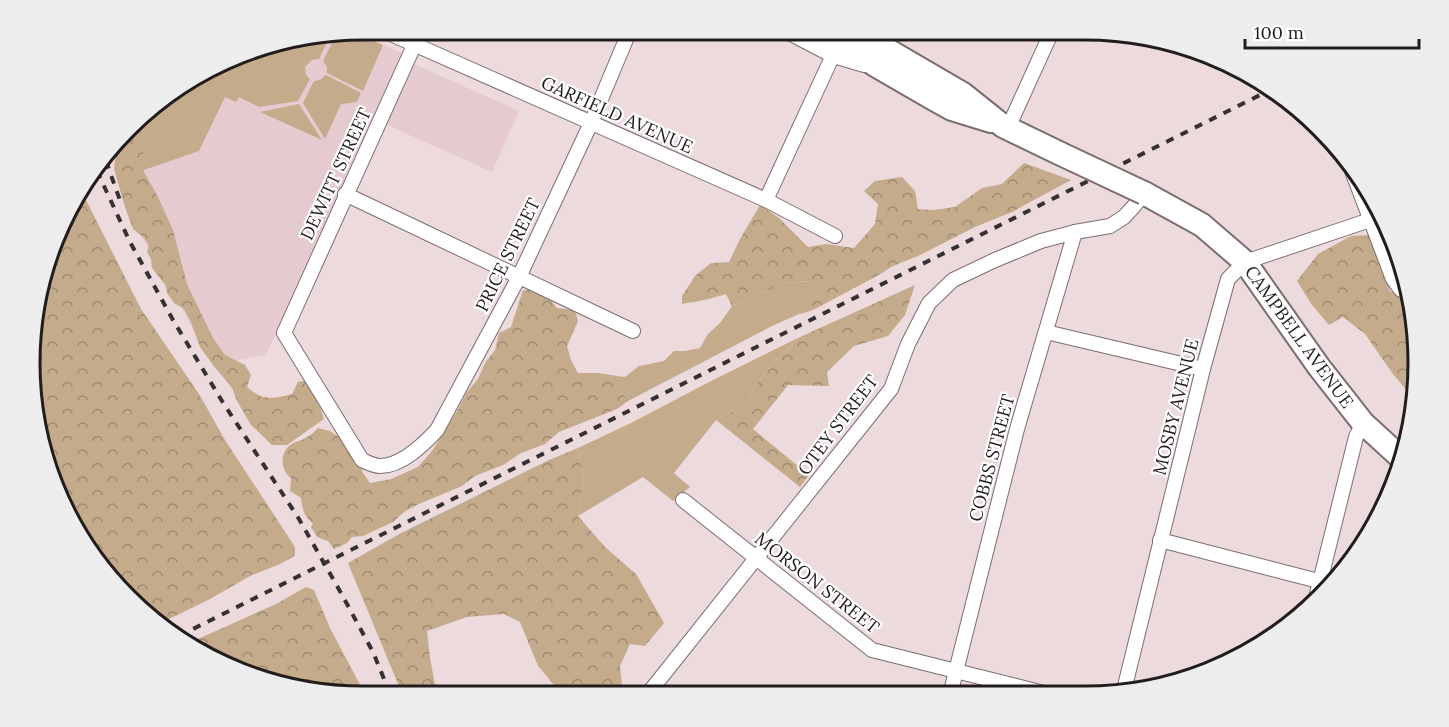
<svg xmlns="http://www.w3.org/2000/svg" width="1449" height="727" viewBox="0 0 1449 727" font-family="Lora,serif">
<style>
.built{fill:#e5cbcf}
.grass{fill:#c4ab8c}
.forest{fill:url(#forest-crowns)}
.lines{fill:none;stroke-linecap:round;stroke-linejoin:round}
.street-casing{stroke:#7d6d6f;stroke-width:16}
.secondary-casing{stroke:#7d6d6f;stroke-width:22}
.primary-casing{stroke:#7d6d6f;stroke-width:26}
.street{stroke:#fff;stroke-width:14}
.secondary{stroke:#fff;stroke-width:20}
.primary{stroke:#fff;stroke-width:22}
.rail{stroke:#373031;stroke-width:4;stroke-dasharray:8 8;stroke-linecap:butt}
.primary-bridge-casing{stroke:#7d6d6f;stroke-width:26;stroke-linecap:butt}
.primary-bridge{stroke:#fff;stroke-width:22}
.labels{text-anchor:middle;stroke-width:4.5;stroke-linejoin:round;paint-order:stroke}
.street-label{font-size:18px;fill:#221c1d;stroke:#fff}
.rim{fill:none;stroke:#221c1d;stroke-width:3}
</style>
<defs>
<pattern id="forest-crowns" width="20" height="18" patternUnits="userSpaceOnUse" patternTransform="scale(1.5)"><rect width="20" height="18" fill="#c4ab8c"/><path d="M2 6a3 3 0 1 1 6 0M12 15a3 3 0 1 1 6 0" fill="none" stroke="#9f8a72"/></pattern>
</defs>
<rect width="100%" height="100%" fill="#ecdadd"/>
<g class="built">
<path d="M355,31L403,54L266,355L216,364L192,327L141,236L119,184L113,153L160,99L256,48Z"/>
<path d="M412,63L519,111L492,172L385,124Z"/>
</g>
<g class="grass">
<path d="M352,32L383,45L363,91L327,73V67L323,61L336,35Z"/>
<path d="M330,36L319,59L312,60L305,67L306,75L310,79L298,101L259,107L239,97L236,102L225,97L199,151L138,172L132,131L160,99L256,48Z"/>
<path d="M326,75L361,93L357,102L341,104L325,139L303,103L314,81L320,80Z"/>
<path d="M299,104L322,140L260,112Z"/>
<path d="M813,281L824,294L797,315L772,326L628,401L617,385V376L625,377L639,366L664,361L674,351H685L700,348L708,334L720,323L732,306L786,283Z"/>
<path d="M800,337L776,360L757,383L745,405L716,420L674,473L690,487L673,501L643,477L578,516L584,478L578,448L633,422L711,381Z"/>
</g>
<g class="forest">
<path d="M133,130L143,151L144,172L158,197L173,230L187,284L213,338L225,355L245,365L251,375L247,387C263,401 272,399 292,394L298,382L307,380L320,407L324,419L287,445H272L251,425L237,401L232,388L213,365L200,347L190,320L184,309L174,303L167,293L166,286L152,268L151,259L147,252L149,245L144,238L133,229L125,207L114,169L116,150Z"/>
<path d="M1024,163L1071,180L1012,212L975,227L918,256L893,266L877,276L813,310L797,315L823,294L812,281L786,283L732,306L726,294L709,299L682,304V296L695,276L711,263L729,262L740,239L760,205L779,218L808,247L826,244L854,248L875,224L878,204L864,191L875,181L902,177L915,191L918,209L933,210L955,207L982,188L1002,184Z"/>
<path d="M81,190L141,309L199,394L225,440L295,547V556L280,564L250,576L210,599L161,623L128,600L64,511L33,407L36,298L75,196Z"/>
<path d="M1369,235L1390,291L1407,299L1418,385L1414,399L1393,374L1365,334L1343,317L1329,325L1312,305L1297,281L1318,254L1351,236Z"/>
<path d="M915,285L905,315L888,336L854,346L827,372L829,386L788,385L753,429L809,475L800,487L716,420L745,405L757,383L776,360L800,337Z"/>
<path d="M523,290H542L557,308L575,310L578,321L567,346L571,360L578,373H599L617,376V385L628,401L617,409L559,432L545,444L521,453L503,465L475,476L462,486L419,504L404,512L393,522L363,536L352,537L347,543L334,549L328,541L317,537L311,527L313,523C304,517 302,508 301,498L290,491L291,478C281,471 279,454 290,445C295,441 302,441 307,437C311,435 315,431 318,428L330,431L346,442L358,458L363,473L370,483L391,479L418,467L432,451L456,413L467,392L478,379L485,363L495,350L499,333L511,327Z"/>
<path d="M578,448L584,478L578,516L605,547L636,574L664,623L645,646L630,644L620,666L623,696H600L556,687L538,666L520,622L504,614L467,617L427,631L430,658L437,696H403L348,563L401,533L549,460Z"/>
<path d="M306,587L314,590L330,628L366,696H342L216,663L189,643L276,604Z"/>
</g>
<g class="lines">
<g class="street-casing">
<g id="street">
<path d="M382,30L766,200L835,236"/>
<path d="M421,30L284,333L362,460C368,463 374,466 380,466C402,466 424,444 437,430L519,277L591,123L630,30"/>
<path d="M1008,128L1052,31"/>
<path d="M1352,171L1393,279L1401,290L1406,291"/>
<path d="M345,194L633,331"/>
<path d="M766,200L834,53"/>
<path d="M1046,332L1203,369"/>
<path d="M683,500L872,650L1048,694"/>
<path d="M1160,540L1334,585"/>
<path d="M1315,602L1356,437L1363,423"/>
<path d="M1123,694L1203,369L1228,279L1245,262L1370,220"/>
<path d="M647,695L891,389L908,344L929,303L953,280L995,260L1041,241L1075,232L1110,226L1124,217L1135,205L1144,193"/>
<path d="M950,695L1017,429L1075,232"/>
</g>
</g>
<g class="secondary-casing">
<path id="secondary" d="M790,30L834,53L864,62"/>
</g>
<g class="primary-casing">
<g id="primary">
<path d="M824,30L875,65L932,98L952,109L991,121"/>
<path d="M862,30L891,52L963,94L1003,126L1061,154"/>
<path d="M1144,193L1202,225L1245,262L1319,367L1363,423L1399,456"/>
</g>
</g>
<use href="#street" class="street"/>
<use href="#secondary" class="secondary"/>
<use href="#primary" class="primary"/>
<g class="rail">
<path d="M106,161L122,206"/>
<path d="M97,171L130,242L173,320L222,401L299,519L341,593L373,652L391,696"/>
<path d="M179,636L1268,91"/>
</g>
<g class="primary-bridge-casing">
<path id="primary-bridge" d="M1061,154L1144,193"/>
</g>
<use href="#primary-bridge" class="primary-bridge"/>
</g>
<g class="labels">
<g class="street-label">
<text transform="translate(617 115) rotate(24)" y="6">GARFIELD AVENUE</text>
<text transform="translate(336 174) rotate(-65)" y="6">DEWITT STREET</text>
<text transform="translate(508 255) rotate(-64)" y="6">PRICE STREET</text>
<text transform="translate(1299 337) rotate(54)" y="6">CAMPBELL AVENUE</text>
<text transform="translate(1176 407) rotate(-76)" y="6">MOSBY AVENUE</text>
<text transform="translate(838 425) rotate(-53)" y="6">OTEY STREET</text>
<text transform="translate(992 458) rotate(-75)" y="6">COBBS STREET</text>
<text transform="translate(817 583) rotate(38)" y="6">MORSON STREET</text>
</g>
</g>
<path d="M0 0H1449V727H0ZM363 40H1085A323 323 0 0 1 1408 363V363A323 323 0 0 1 1085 686H363A323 323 0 0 1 40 363V363A323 323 0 0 1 363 40Z" fill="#ededed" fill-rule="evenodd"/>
<path class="rim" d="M363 40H1085A323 323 0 0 1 1408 363V363A323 323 0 0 1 1085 686H363A323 323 0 0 1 40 363V363A323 323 0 0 1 363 40Z"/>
<path d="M1245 39v9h174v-9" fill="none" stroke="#221c1d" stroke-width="3"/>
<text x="1254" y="39" font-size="18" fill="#221c1d" stroke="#ffffff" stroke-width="4.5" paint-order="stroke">100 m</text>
</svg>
